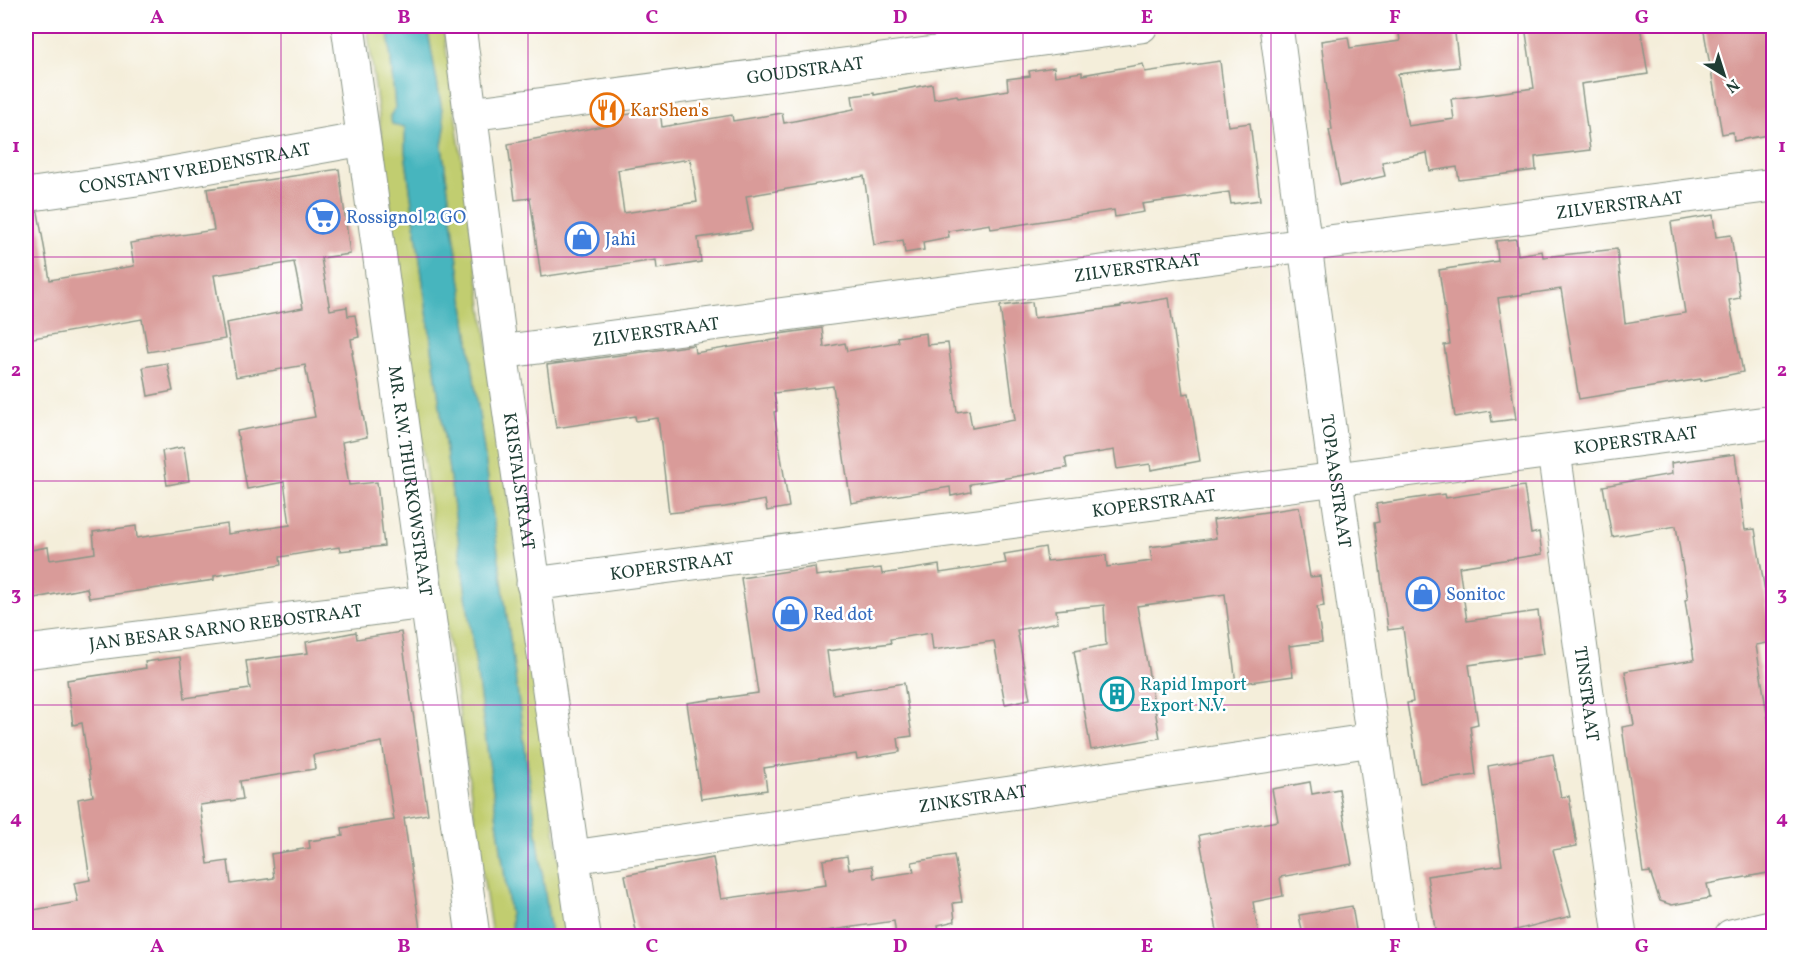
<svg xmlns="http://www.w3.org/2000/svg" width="1799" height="962" viewBox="0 0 1799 962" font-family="Vollkorn,serif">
<rect width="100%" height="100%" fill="#fff"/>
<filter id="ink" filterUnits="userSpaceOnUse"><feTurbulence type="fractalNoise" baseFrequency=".0167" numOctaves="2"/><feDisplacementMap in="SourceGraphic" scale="12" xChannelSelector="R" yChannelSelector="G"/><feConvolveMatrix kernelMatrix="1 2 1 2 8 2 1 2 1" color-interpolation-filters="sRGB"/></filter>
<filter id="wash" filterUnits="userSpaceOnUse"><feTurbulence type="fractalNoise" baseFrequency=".008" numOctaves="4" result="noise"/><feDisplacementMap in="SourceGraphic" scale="24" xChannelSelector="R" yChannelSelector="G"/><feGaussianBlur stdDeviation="1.35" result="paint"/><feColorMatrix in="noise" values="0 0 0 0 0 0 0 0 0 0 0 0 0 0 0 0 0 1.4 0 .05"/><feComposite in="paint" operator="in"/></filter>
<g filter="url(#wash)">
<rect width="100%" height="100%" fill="#f4eeda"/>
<path fill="#c1cd6f" stroke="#708552" stroke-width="1.5" d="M367 26H388L395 108 405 127V152L513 936H492L440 583Z
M427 26H443L570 936H551L442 146 445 127Z"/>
<path fill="#46b5be" stroke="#327979" stroke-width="1.5" d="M388 26H427L445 127 442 146 551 936H513L405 152V127L392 124 390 116 395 108Z"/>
<g id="blocks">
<path fill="#d99b99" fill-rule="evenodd" d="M1398 26H1454L1459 67 1398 74 1408 126 1454 119 1451 99 1534 88 1525 26H1640L1648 74 1581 84 1590 150 1535 157 1536 170 1459 180 1457 167 1430 171 1427 153 1382 162 1385 176 1340 186 1329 130H1332L1321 41 1348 37 1350 48 1400 41Z
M1703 26H1773V134L1734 141 1733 132 1722 134Z
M1220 61 1228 126 1250 123 1260 200 1231 204 1229 192 1142 204 1144 212 1115 217 1114 210 991 229 990 224 948 231 949 237 923 242 924 250 905 253 903 240 874 245 864 176 746 196 752 230 698 238 701 262 657 269 656 260 541 277 530 198 515 200 508 144 619 123 618 116 660 109 662 127 732 115 733 121 782 113 784 123 854 109 852 96 874 93V95L932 84 934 99 957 95 958 98 1008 90 1007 79 1030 76 1029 71 1054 67 1055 76 1082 72V75L1143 64 1145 72ZM690 159 697 202 624 213 618 170Z
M339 169 350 254 321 258 330 310 347 307 348 316 355 315 359 337 351 339 353 353H352L367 437 342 442 349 485 377 482 384 546 340 551 339 547 280 557 281 565 214 576V580L89 598 87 588 35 598 34 590 26 592V551L48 547 50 560 95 553 93 532 136 526 137 538 227 524 228 534 290 525 284 482 247 489 237 431 315 417 305 365 236 377 226 323 303 308 294 262 214 275 225 339 148 352 142 319 28 339 26 326V213L38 212 50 280 134 266 130 243 214 230 207 189Z
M1713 215 1716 237 1731 235 1740 298 1729 300 1743 372 1701 381V379L1579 399 1561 289 1498 298 1516 419 1492 422 1490 411 1455 417 1444 345 1450 344 1439 270 1498 261 1496 241 1516 239 1518 255 1542 251 1543 257 1617 249 1625 323 1685 313 1671 222Z
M1169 298 1183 394 1189 393 1200 461 1151 470 1150 464 1117 469 1114 450 1065 458 1067 468 970 484 971 492 951 496 950 487 851 503 833 386 774 393 777 411 774 412 789 507 767 511 765 500 725 507 669 513 658 418 636 421 635 416 556 428 547 365 694 345 695 353 780 339 779 334 822 328 824 347 845 343 847 351 898 342 897 337 926 333 927 345 948 343 957 412 969 410 972 428 1015 420 1000 306 1032 302 1034 318 1121 307V306Z
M167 363 173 391 148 396 143 367Z
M184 447 189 481 167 485 162 451Z
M1735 454 1745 530 1755 529 1773 642 1756 645 1769 726 1773 725V872L1707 884 1710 898 1672 905 1660 901 1650 872 1643 873 1622 727 1634 725 1625 671 1694 660 1685 600 1688 599 1676 526 1612 537 1603 486 1672 474 1671 463Z
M1524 486 1531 534 1539 532 1542 554 1459 567 1467 621 1538 611 1544 654 1469 665 1478 724 1470 726 1476 775 1420 783 1407 703 1413 702 1403 628 1388 630 1374 523 1379 522 1376 504 1445 494 1446 498Z
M1299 507 1310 577 1320 576 1324 606 1317 607 1322 642 1289 646 1293 676 1236 684 1225 594 1137 606 1160 738 1091 750 1074 651 1106 645 1104 605 1056 610 1058 622 1017 630 1030 699 1005 704 994 641 933 650 931 633 890 639 891 643 827 651 833 694 904 683 912 736 898 738 900 752 857 759 856 754 764 768 767 790 701 799 687 703 758 693 741 578 815 567 816 576 881 568 882 574 939 565 940 573 1006 563 1004 554 1045 547 1047 561 1106 555 1107 567 1152 561 1150 547 1216 538 1213 520Z
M356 632 357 639 401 632 428 814 404 818 421 936H151L150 928 106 936H26V915L34 914 33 910 78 902 74 883 90 880 78 799 93 796 82 723 73 725 67 680 146 668 145 662 180 657 185 698 250 689 246 661 308 653 306 642ZM382 742 394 820 342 828 343 836 309 841 310 848 271 854 274 878 231 884 228 861 208 864 200 805 243 799 240 781 315 769 313 755Z
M1553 754 1561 797 1569 796 1577 846 1553 850 1571 916 1508 932 1509 936H1436L1427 876 1502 865 1488 766Z
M1310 782 1312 794 1339 789 1352 864 1280 877 1283 896 1253 902 1259 936H1218L1199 835 1278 821 1272 789Z
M954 855 962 902 953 903 955 921 938 925 939 931 903 936H896L894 921 805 934 806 936H737L736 931 708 936H637L625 875 713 858 721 899 826 885 823 860 847 856 849 869 872 866 874 878 914 872 912 862Z
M1352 906 1357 936H1303L1299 915Z"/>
</g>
</g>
<g filter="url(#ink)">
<use href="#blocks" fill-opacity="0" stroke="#8a9687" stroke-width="1.5"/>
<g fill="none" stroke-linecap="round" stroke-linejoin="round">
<g stroke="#8a9687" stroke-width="35">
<g id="minor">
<path id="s1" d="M348 26 473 936"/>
<path id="s2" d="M459 26 501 352 584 936"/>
<path id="s3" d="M1276 26 1336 481 1401 936"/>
<path id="s4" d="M470 114 1141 26"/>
<path id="s5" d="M26 195 144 178 363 139"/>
<path id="s6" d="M501 352 1305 245 1774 185"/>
<path id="s7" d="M1554 452 1620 936"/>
<path id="s8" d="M533 584 1774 422"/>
<path id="s9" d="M26 652 426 602"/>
<path id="s10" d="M573 857 1373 740"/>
<path d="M1731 936 1774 926"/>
</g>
</g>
<use href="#minor" stroke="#fff" stroke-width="33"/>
</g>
</g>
<path fill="none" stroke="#b5179e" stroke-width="1.5" stroke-opacity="0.55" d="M281 26V936M528 26V936M776 26V936M1023 26V936M1271 26V936M1518 26V936M26 257H1774M26 481H1774M26 705H1774"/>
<defs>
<g id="restaurant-ring" transform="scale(1.725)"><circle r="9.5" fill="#fff" stroke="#e8710a" stroke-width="1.5"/><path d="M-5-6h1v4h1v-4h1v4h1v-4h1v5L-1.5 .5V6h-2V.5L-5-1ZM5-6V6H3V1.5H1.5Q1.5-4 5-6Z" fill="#e8710a"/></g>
<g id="supermarket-ring" transform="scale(1.725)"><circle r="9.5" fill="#fff" stroke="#3f7fe0" stroke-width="1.5"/><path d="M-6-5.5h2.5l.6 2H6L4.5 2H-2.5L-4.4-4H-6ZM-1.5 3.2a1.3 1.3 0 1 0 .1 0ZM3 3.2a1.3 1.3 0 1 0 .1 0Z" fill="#3f7fe0"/></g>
<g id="shop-ring" transform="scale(1.725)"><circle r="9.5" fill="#fff" stroke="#3f7fe0" stroke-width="1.5"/><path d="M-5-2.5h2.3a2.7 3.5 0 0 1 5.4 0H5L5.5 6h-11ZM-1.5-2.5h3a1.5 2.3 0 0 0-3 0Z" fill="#3f7fe0"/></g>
<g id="building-ring" transform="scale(1.725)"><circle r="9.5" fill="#fff" stroke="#0f9aa8" stroke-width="1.5"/><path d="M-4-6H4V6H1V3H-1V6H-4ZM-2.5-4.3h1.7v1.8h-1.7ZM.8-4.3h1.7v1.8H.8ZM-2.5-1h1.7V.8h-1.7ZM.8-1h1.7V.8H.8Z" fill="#0f9aa8"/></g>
</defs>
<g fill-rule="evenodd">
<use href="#restaurant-ring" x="607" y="110"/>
<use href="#supermarket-ring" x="323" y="217"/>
<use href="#shop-ring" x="582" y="239"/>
<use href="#shop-ring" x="1423" y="594"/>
<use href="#shop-ring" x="790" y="614"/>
<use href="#building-ring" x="1117" y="694"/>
</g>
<g text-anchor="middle" stroke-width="5" stroke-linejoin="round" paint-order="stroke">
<g font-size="18" fill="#1f3d34" stroke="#fff">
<text dy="6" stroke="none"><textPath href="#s4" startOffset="338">GOUDSTRAAT</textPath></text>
<text dy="6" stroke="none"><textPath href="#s5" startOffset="171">CONSTANT VREDENSTRAAT</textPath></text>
<text dy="6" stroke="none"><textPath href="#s6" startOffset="1128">ZILVERSTRAAT</textPath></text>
<text dy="6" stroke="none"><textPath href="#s6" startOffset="642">ZILVERSTRAAT</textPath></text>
<text dy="6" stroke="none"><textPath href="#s6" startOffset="156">ZILVERSTRAAT</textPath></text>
<text dy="6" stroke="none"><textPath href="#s8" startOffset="1112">KOPERSTRAAT</textPath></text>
<text dy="6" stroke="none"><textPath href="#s1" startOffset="459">MR. R.W. THURKOWSTRAAT</textPath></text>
<text dy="6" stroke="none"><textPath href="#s2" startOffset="459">KRISTALSTRAAT</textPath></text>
<text dy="6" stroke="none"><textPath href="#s3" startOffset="459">TOPAASSTRAAT</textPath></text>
<text dy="6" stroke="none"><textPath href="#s8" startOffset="626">KOPERSTRAAT</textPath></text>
<text dy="6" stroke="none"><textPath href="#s8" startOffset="140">KOPERSTRAAT</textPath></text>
<text dy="6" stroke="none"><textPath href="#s9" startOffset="201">JAN BESAR SARNO REBOSTRAAT</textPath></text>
<text dy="6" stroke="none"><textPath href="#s7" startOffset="244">TINSTRAAT</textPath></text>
<text dy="6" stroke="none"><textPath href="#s10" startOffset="404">ZINKSTRAAT</textPath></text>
</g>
<g font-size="18" fill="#c56008" stroke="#fff" text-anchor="start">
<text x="630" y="116">KarShen's</text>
</g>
<g font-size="18" fill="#366cbe" stroke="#fff" text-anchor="start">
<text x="346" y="223">Rossignol 2 GO</text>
<text x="605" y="245">Jahi</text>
<text x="1446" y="600">Sonitoc</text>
<text x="813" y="620">Red dot</text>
</g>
<g font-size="18" fill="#0d838f" stroke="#fff" text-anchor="start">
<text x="1140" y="690">Rapid Import<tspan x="1140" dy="21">Export N.V.</tspan></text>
</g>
</g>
<rect width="1799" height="962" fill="none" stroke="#fff" stroke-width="66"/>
<g transform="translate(1724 75) rotate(142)" stroke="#ffffff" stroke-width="4.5" paint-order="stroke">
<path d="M0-4.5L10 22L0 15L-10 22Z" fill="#1f3d34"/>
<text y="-9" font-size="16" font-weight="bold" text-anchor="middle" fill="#1f3d34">N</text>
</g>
<rect x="33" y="33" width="1733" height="896" fill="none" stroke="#b5179e" stroke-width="2"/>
<g font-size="20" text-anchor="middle" font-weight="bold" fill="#b5179e">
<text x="157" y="23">A</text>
<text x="404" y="23">B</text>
<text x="652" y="23">C</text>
<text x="900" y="23">D</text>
<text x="1147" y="23">E</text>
<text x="1395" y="23">F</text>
<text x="1642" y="23">G</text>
<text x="16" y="152">1</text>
<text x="1782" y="152">1</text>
<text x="16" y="376">2</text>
<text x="1782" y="376">2</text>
<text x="16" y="600">3</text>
<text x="1782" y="600">3</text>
<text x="16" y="824">4</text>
<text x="1782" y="824">4</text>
<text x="157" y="952">A</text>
<text x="404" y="952">B</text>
<text x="652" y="952">C</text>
<text x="900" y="952">D</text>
<text x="1147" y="952">E</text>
<text x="1395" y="952">F</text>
<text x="1642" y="952">G</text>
</g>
</svg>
